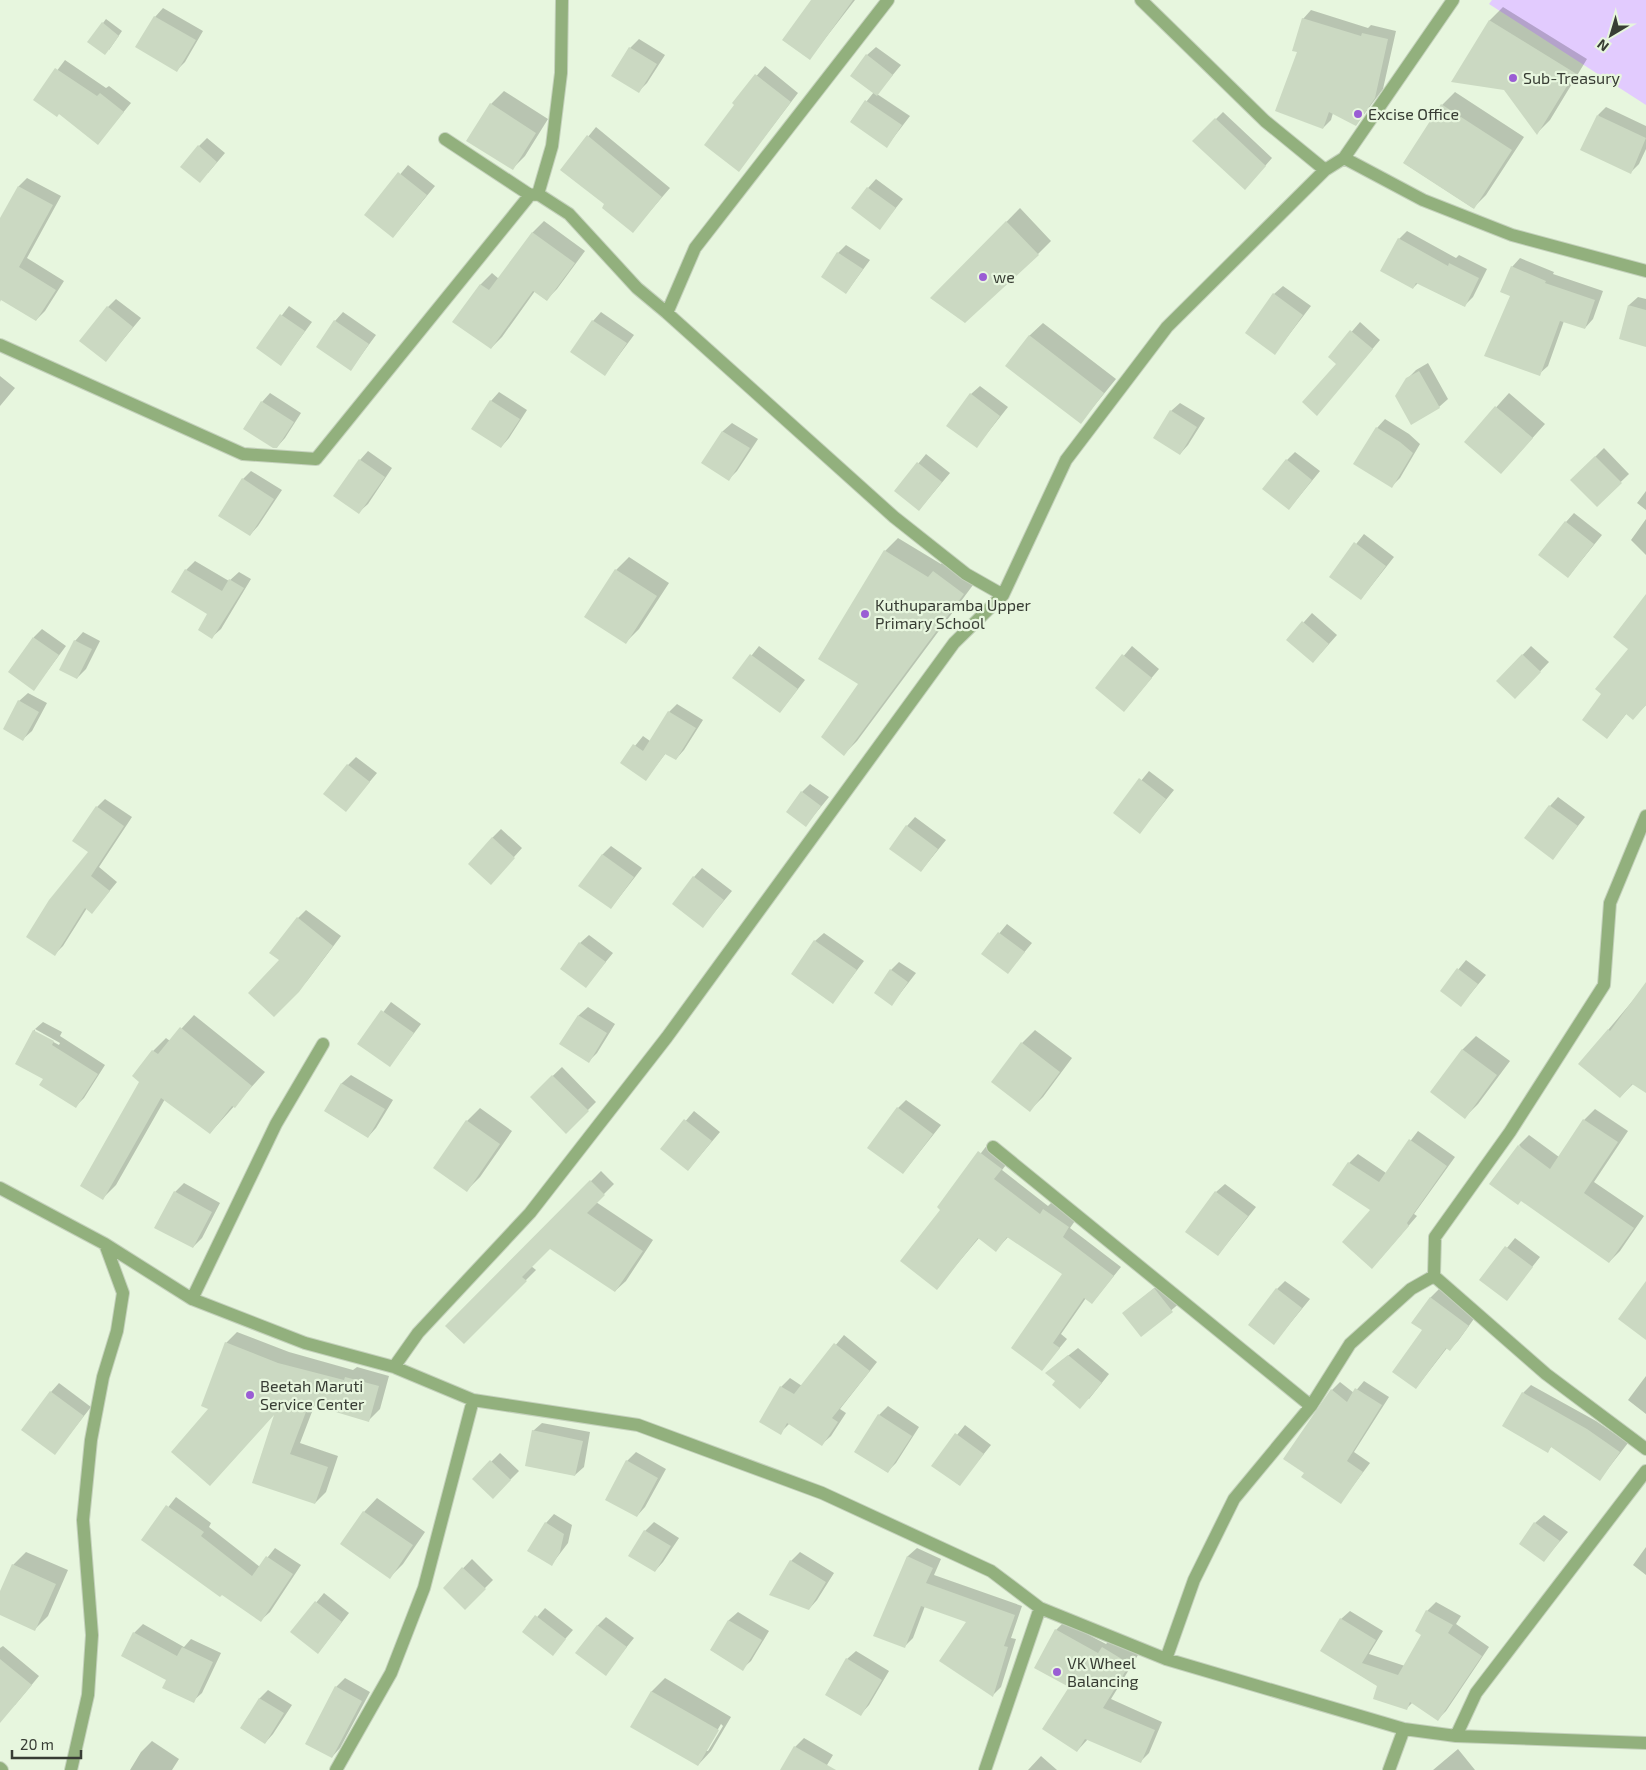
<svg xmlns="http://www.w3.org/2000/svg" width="1646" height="1770" viewBox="0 0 1646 1770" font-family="'Exo 2',sans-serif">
<rect width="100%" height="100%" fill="#e7f6de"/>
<path fill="#e2cbfe" d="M1492 0H1646V105L1489 4Z"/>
<path fill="#0003" fill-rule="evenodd" d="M813 0H855L810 58Z
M1503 7 1587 59 1550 120 1537 133 1505 89 1453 81 1490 20Z
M163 8 203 31 185 62 177 70 155 17Z
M1311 10 1368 28 1371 25 1396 31 1383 89 1356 125 1333 113 1331 120 1323 128 1299 52 1303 19Z
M106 19 122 31 109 50 103 23Z
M639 39 665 55 647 83 639 91 630 48Z
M876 47 901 65 877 94 910 116 887 146 851 121 874 92 867 55Z
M65 60 106 88 109 86 131 103 98 143 59 113 35 100Z
M765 66 798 93 739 170 736 105 733 103Z
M504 91 548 119 525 156 512 169 491 104Z
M1455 92 1524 137 1486 195 1473 208 1404 163 1442 105Z
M1606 107 1646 126V149L1639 164 1630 173 1598 115Z
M1223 112 1272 158 1252 181 1194 141Z
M596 127 670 188 633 231 606 204 561 170Z
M207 138 225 153 208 173 199 146Z
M408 165 435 186 393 237 366 215Z
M27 178 61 196 27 258 64 281 45 311 36 320 0 298V221L19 186Z
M876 179 903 199 880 228 868 188Z
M1020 208 1051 241 1038 254 932 298Z
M544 221 585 251 557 289 546 300 535 291 502 337 491 348 454 321 481 284 492 273 499 279 533 232Z
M1407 231 1456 258 1459 255 1487 269 1473 297 1464 306 1418 283 1413 288 1399 239Z
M846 245 870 260 846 293 838 253Z
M1520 258 1554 272 1553 274 1603 291 1593 319 1585 328 1564 321 1548 366 1539 374 1511 296 1512 267Z
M1283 286 1311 306 1275 353 1274 294Z
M1638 297 1646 299V346L1620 338 1629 305Z
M116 299 141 318 106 360 108 307Z
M289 306 312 322 281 364 257 348Z
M343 312 376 335 351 369 335 321Z
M601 312 634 335 605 374 593 321Z
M1360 322 1380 340 1325 405 1338 363 1330 357Z
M1043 323 1116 379 1081 422 1029 336Z
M1428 363 1448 399 1439 407 1407 379 1416 370Z
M0 376 15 388 0 406Z
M980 386 1008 407 977 446 971 394Z
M499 392 527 410 509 438 501 447 491 401Z
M270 393 301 413 285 438 277 447 262 402Z
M1509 393 1545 424 1501 473 1465 442Z
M1180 403 1205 418 1188 445 1180 454 1171 411Z
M1385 419 1409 434 1420 444 1400 478 1392 486 1377 428Z
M732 423 758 439 737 471 729 479 703 463 723 431Z
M1604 448 1629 474 1597 505 1572 480Z
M368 451 392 468 368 504 359 512 360 460Z
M1295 452 1320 471 1289 509 1287 460Z
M926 454 950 473 919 510 896 491Z
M251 471 282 490 258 526 250 535 243 479Z
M1646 491V510L1637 503Z
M1574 513 1602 535 1568 577 1566 522Z
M1646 519V555L1631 540Z
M1364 534 1394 557 1361 599 1331 576Z
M898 538 941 564 947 558 976 581 857 741 844 754 860 684 885 551Z
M629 557 669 583 639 629 626 642 616 570Z
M195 561 229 581 239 572 251 579 221 629 212 637 209 614 173 592 186 570Z
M1646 600V705L1633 718 1627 713 1607 738 1603 694 1630 648Z
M1312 613 1337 635 1321 653 1288 640Z
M42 629 66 646 34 689V637Z
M83 632 100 641 86 669 77 678 75 641Z
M759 646 805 680 780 712 734 678Z
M1132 646 1159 669 1124 711 1097 688Z
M1531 646 1549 662 1515 698 1498 681Z
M28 693 47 703 32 731 23 739 19 701Z
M677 704 703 720 684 750 676 759 666 753 646 779 622 762 643 736 650 741 669 712Z
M356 757 377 773 346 810 348 765Z
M1149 771 1174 790 1140 832 1115 813Z
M810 784 829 797 806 825 802 792Z
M1558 797 1585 817 1553 858 1550 806Z
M105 799 132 817 99 867 117 882 92 912 87 908 63 946 55 954 90 851 97 807Z
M915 817 946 840 921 871 907 826Z
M501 829 522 848 499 874 492 838Z
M611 846 642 868 611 908 602 855Z
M702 868 732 891 703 926 694 877Z
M306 910 341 936 307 981 274 1016 281 960 298 918Z
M1007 924 1032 943 1008 972 983 953Z
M824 933 864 961 833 1002 815 941Z
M589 935 613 953 586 986 580 943Z
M1466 960 1486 975 1461 1005 1441 991Z
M899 962 916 973 892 1004 891 970Z
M1646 985V1092L1634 1083 1620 1097 1608 1030Z
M391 1002 421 1024 390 1065 359 1044Z
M588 1007 615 1024 597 1053 589 1061 561 1044 579 1015Z
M194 1015 265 1072 210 1133 165 1099 116 1185 103 1198 153 1051 166 1038 170 1041Z
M43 1022 62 1032 60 1036 105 1065 84 1098 75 1107 45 1078 16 1063 35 1029V1032L59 1045 60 1043 35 1029Z
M1035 1030 1072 1058 1043 1097 1030 1110 1022 1043Z
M1476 1036 1510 1061 1478 1104 1465 1117 1432 1092 1463 1049Z
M562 1067 596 1102 566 1132 531 1097Z
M351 1075 393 1100 376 1128 368 1137 325 1111 342 1083Z
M906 1100 941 1125 903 1173 898 1108Z
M480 1108 512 1131 480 1177 467 1190V1121Z
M1595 1109 1628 1131 1594 1182 1644 1216 1620 1251 1609 1262 1519 1145 1529 1135 1559 1157 1584 1120Z
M694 1111 720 1132 688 1170 662 1149Z
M1418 1131 1455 1157 1414 1214 1417 1216 1380 1259 1372 1210 1349 1163 1358 1154 1386 1173Z
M988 1144 1010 1160 1002 1170 1048 1206 1053 1201 1077 1218 1070 1228 1121 1267 1092 1303 1086 1298 1061 1334 1067 1339 1042 1369 1064 1274 1009 1236 996 1250 979 1238 937 1288 942 1210 939 1207Z
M601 1171 614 1184 596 1202 653 1240 626 1281 615 1291 550 1247 531 1266 536 1270 464 1342 447 1326Z
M184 1183 220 1203 202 1238 193 1247 175 1192Z
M1225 1184 1256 1207 1218 1255 1216 1192Z
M1515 1238 1540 1257 1507 1299 1481 1280Z
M1163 1281 1181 1302 1142 1335 1124 1313Z
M1285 1281 1310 1299 1274 1343 1277 1289Z
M1439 1289 1476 1316 1458 1341 1450 1349 1447 1348 1416 1388 1423 1330 1430 1298Z
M237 1332 289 1352 353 1370 357 1367 389 1376 380 1409 369 1420 315 1404 300 1443 338 1456 326 1492 315 1503 253 1482 276 1412 210 1485 226 1343Z
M844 1335 877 1362 840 1409 846 1413 831 1436 822 1444 790 1423 780 1433 781 1387 790 1378 802 1386Z
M1078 1348 1109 1374 1089 1399 1057 1380 1056 1365Z
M1646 1376V1414L1628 1400Z
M1364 1381 1389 1397 1354 1452 1370 1463 1341 1502 1332 1390 1340 1382 1354 1393Z
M59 1383 91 1407 55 1453 51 1392Z
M1531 1385 1596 1421 1628 1443 1600 1479 1552 1446 1547 1451 1523 1393Z
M888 1406 919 1427 896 1463 887 1472 856 1451 879 1415Z
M542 1423 590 1432 584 1467 575 1475 533 1431Z
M965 1425 991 1445 959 1485 933 1465Z
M636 1452 666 1469 645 1507 637 1516 607 1499 627 1461Z
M500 1453 519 1471 493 1497 474 1479Z
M176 1497 211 1523 209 1527 260 1567 275 1548 301 1565 270 1612 261 1620 143 1540Z
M377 1498 425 1532 403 1564 390 1577 364 1512Z
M554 1514 572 1525 568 1543 552 1564 546 1523Z
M1544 1515 1568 1532 1544 1560 1535 1523Z
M654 1522 679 1538 663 1562 655 1571 630 1556 645 1531Z
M1646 1547V1575L1633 1565Z
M917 1548 941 1559 934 1575 1022 1606 1011 1638 1016 1639 1001 1687 993 1695 968 1622 925 1606 913 1638 904 1647 875 1635 908 1556Z
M26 1552 68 1570 48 1616 35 1629 0 1614V1594L13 1565Z
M800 1552 834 1573 817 1600 809 1609 771 1594 791 1561Z
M472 1559 493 1580 465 1608 444 1588Z
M324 1593 349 1613 318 1653 292 1632Z
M1436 1602 1461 1616 1456 1624 1489 1647 1446 1711 1438 1719 1413 1702 1407 1708 1378 1686 1322 1651 1341 1619 1350 1611 1383 1631 1369 1654 1405 1666 1423 1634 1427 1611Z
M545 1608 573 1630 552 1654 524 1632Z
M738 1612 769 1631 751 1661 742 1669 711 1650 729 1620Z
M606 1617 634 1638 605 1674 597 1626Z
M1064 1622 1106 1644 1111 1639 1138 1655 1111 1699 1162 1722 1149 1753 1140 1762 1088 1739 1077 1751 1071 1686 1056 1630Z
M143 1624 184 1647 191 1639 221 1653 202 1693 193 1701 168 1680 134 1633Z
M3 1646 39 1676 15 1705 0 1708V1648Z
M856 1651 889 1671 869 1705 861 1714 847 1659Z
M345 1678 370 1692 340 1748 332 1757 336 1687Z
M665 1678 731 1717 711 1751 698 1765 632 1726 652 1691ZM721 1724 723 1726 708 1751H705Z
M268 1690 292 1705 273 1734 265 1743 241 1728 260 1698Z
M804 1738 833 1755 824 1770H782L795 1747Z
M152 1741 179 1759 172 1770H130L141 1752Z
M1458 1749 1475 1770H1433Z
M1041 1756 1057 1770H1028Z"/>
<path fill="#cbd9c2" d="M811 0H853L810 60 782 40Z
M154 16 196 40 177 72 135 47Z
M1302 18 1361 36 1362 33 1388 39 1375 98 1356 126 1329 112 1323 129 1275 111 1297 52 1292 51Z
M1489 20 1575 73 1537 135 1504 90 1451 82Z
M102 22 119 36 105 55 87 42Z
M629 47 657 64 639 93 611 76Z
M866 54 893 75 877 96 850 76Z
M55 68 97 96 100 93 124 112 98 145 59 114 57 117 33 100Z
M755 74 791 102 739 172 704 145 734 105 732 103Z
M865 100 902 125 887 148 850 122Z
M490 103 536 133 513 170 466 141Z
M1441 104 1512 150 1474 209 1403 163Z
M1597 115 1646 138 1631 174 1580 150Z
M1215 118 1266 166 1245 190 1192 141Z
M587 135 662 197 633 233 602 208 604 204 560 170Z
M198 145 217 162 200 183 180 167Z
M398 172 427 195 393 238 364 215Z
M18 186 53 205 19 267 56 290 36 321 1 300 0 302V218Z
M867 187 896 208 880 230 851 208Z
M1006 221 1039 255 965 323 930 298Z
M532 232 575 263 547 301 533 291 491 349 452 322 480 284 489 290Z
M1398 238 1448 266 1449 263 1479 278 1465 307 1416 283 1413 289 1380 271Z
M837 252 863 269 846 294 821 277Z
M1511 266 1546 281 1545 283 1595 300 1585 329 1560 321 1540 376 1484 356 1510 296 1500 292Z
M1273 293 1303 315 1275 355 1245 333Z
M1628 305 1646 310V347L1619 339Z
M107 306 133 327 106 362 79 341Z
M280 314 305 331 281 366 256 348Z
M334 320 369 344 351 371 316 347Z
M592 320 627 343 605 376 570 352Z
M1350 330 1373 349 1317 416 1302 402 1336 364 1328 357Z
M1029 335 1104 393 1081 424 1005 366Z
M1419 371 1440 408 1411 425 1395 396 1406 378Z
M970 393 1000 416 977 448 946 426Z
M490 400 520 419 501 448 471 429Z
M261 401 294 422 277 448H273L243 429Z
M1495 406 1533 438 1501 474 1464 442Z
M1170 410 1197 427 1180 455 1153 438Z
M1376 427 1400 442 1413 453 1392 488 1353 464Z
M722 431 750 448 729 481 701 463Z
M1595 456 1622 483 1597 507 1570 480Z
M359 459 385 477 359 514 333 496Z
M1286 459 1312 480 1289 510 1262 489Z
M917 462 942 482 919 511 894 491Z
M242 478 274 499 250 536 218 516Z
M1565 521 1594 544 1568 578 1538 555Z
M1354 542 1386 566 1361 600 1329 577Z
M884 550 928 577 933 571 964 594 844 756 821 737 858 684 818 659Z
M185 569 222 591 229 579 244 588 212 639 198 630 207 614 171 592Z
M615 569 657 596 626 644 584 617Z
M1646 594V705L1633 720 1626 714 1607 739 1582 720 1601 694 1595 689 1628 649 1613 637Z
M1302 621 1329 644 1313 663 1286 640Z
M33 637 59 655 34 691 8 672Z
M74 640 92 649 77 679 59 670Z
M750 654 798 689 780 713 732 678Z
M1122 654 1152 678 1124 712 1095 688Z
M1522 654 1541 672 1515 699 1496 681Z
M18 700 39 712 23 741 3 729Z
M668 711 696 728 676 760 665 754 646 781 620 763 633 744 643 751Z
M347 764 370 782 346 812 323 794Z
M1139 778 1166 799 1140 834 1113 813Z
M801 791 821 806 806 827 786 812Z
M1549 805 1578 826 1553 860 1524 838Z
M96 806 124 826 91 876 110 891 92 914 85 908 55 956 26 937 49 900 88 852 72 841Z
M906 825 938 849 921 872 889 849Z
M492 837 515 858 491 885 468 864Z
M602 854 634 877 611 909 578 886Z
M693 876 724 900 703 928 672 904Z
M297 917 333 946 299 992 274 1017 248 993 279 960 269 953Z
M998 932 1025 952 1008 974 981 954Z
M814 940 857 970 833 1004 791 974Z
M579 942 606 962 586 988 560 969Z
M1457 968 1478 984 1461 1007 1440 991Z
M890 969 908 982 892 1006 874 993Z
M1646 982V1093L1632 1084 1620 1098 1578 1064 1608 1029 1610 1031Z
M381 1010 414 1033 390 1067 357 1044Z
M578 1015 607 1033 589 1063 559 1044Z
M180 1027 252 1086 235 1108 232 1106 210 1134 161 1098 103 1200 80 1186 139 1082 132 1076 152 1050 158 1054Z
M33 1030 54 1041 52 1045 98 1074 76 1108 39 1085 43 1079 15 1064Z
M1021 1042 1060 1072 1030 1112 991 1082Z
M1462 1049 1497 1075 1465 1119 1430 1092Z
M552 1075 589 1111 566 1134 530 1097Z
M341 1083 385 1109 368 1138 324 1111Z
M897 1107 933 1134 903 1174 867 1148Z
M684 1119 712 1141 688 1171 660 1149Z
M1583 1119 1618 1142 1584 1193 1634 1228 1609 1263 1521 1201 1518 1205 1489 1184 1518 1145 1550 1169Z
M466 1120 500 1144 467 1192 433 1168Z
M1409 1139 1447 1166 1407 1223 1409 1226 1372 1269 1342 1242 1370 1210 1332 1185 1348 1162 1379 1182Z
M978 1151 1002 1169 994 1179 1040 1214 1043 1209 1069 1227 1063 1237 1114 1276 1092 1304 1084 1298 1053 1343 1060 1348 1042 1371 1011 1348 1062 1274 1007 1237 996 1252 978 1238 937 1290 900 1261 940 1210 937 1207Z
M590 1180 605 1195 587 1213 643 1251 615 1292 550 1249 522 1277 527 1281 464 1344 445 1326Z
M174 1191 212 1212 193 1248 154 1228Z
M1215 1191 1248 1216 1218 1256 1185 1232Z
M1505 1246 1533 1267 1507 1301 1479 1280Z
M1646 1281V1340L1618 1319Z
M1154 1288 1173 1312 1141 1337 1122 1313Z
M1276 1288 1302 1308 1274 1345 1248 1325Z
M1430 1297 1469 1326 1450 1351 1446 1348 1416 1389 1392 1372 1422 1330 1411 1323Z
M225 1342 278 1363 344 1380 345 1377 379 1386 369 1422 309 1404 290 1454 328 1467 315 1504 252 1483 274 1415 210 1486 171 1452 208 1409 201 1406Z
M834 1343 870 1371 832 1418 838 1422 822 1446 787 1423 781 1435 759 1422 780 1386 794 1394Z
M1068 1355 1102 1383 1080 1409 1052 1385 1055 1381 1045 1373Z
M1355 1388 1382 1405 1347 1461 1363 1472 1341 1504 1301 1477 1304 1473 1283 1459 1331 1389 1347 1402Z
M50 1391 84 1416 55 1455 21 1430Z
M1522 1392 1587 1429 1620 1452 1600 1481 1551 1447 1548 1453 1502 1426Z
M878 1414 912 1436 888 1473 854 1452Z
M532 1430 583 1441 575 1476 525 1466Z
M955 1433 984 1454 960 1486 931 1466Z
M490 1460 511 1480 493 1499 472 1479Z
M626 1460 658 1478 637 1517 605 1500Z
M166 1505 204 1532 201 1536 252 1576 266 1556 293 1574 261 1622 222 1595 220 1597 141 1540Z
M363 1511 413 1545 390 1579 340 1544Z
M545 1522 564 1534 560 1552 552 1566 527 1551Z
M1534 1522 1560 1541 1544 1562 1519 1544Z
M644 1530 671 1546 655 1572 628 1556Z
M907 1556 933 1568 926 1583 1015 1615 1004 1646 1008 1647 993 1697 939 1661 966 1622 921 1606 905 1648 873 1636Z
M790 1560 826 1582 809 1610 769 1595Z
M12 1564 56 1584 35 1631 0 1615V1591Z
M462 1567 486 1589 465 1610 443 1588Z
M315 1601 342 1622 318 1654 290 1632Z
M1426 1610 1453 1625 1448 1633 1482 1656 1438 1721 1410 1702 1407 1710 1373 1699 1377 1686 1320 1651 1340 1618 1376 1640 1362 1663 1398 1675 1421 1635 1415 1631Z
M535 1615 566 1639 553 1656 522 1632Z
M728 1620 762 1640 743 1671 710 1650Z
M597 1625 627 1647 606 1676 575 1653Z
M1055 1629 1098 1653 1102 1647 1130 1664 1103 1708 1155 1730 1141 1763 1085 1739 1077 1752 1042 1729 1069 1687 1034 1668Z
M133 1632 177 1656 182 1647 213 1662 194 1703 162 1688 166 1680 121 1656Z
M846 1658 882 1680 861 1716 825 1695Z
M0 1659 32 1685 0 1723Z
M335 1686 362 1701 332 1758 305 1744Z
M651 1691 719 1730 698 1766 630 1727Z
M259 1698 284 1713 265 1744 240 1728Z
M794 1746 836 1770H780Z"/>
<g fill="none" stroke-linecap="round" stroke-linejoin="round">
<g stroke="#c4d1bc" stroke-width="14">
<path id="minor" d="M1141 0 1265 121 1325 170
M445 139 530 195 538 194 569 214 637 288 667 313 695 248 888 0
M1344 158 1453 0
M538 194 552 146 561 73 562 0
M667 313 894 517 966 574 1003 595
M0 345 243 454 316 459 530 195
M993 1147 1311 1406
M0 1188 105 1244 192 1299 305 1343 394 1367 473 1400 638 1425 822 1493 991 1571 1040 1608 1166 1659 1404 1729 1456 1736 1646 1743
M1434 1276 1546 1374 1646 1449
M192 1299 276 1124 323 1044
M394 1367 418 1333 530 1213 667 1037 954 643 1003 595 1066 460 1167 327 1325 170 1344 158 1423 200 1512 235 1646 271
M1166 1659 1194 1580 1234 1499 1311 1406 1350 1344 1411 1289 1434 1276 1435 1237 1510 1132 1604 985 1610 903 1646 816
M1456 1736 1476 1693 1646 1471
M0 1768 2 1770
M71 1770 88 1695 92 1635 83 1520 91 1440 103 1377 117 1331 123 1293 105 1244
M336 1770 391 1673 424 1588 473 1400
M985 1770 1040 1608
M1389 1770 1404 1729"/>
</g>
<use href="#minor" stroke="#92b07d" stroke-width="12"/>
</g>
<g fill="#9a5dd4" stroke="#e7f6de" stroke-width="2">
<circle cx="1513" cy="78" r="5"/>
<circle cx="1358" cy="114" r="5"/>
<circle cx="983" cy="277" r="5"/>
<circle cx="865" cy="614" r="5"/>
<circle cx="250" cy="1395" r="5"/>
<circle cx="1057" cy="1672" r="5"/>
</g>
<g text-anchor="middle" stroke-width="4.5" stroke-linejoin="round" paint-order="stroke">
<g font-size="16" fill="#383d34" stroke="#e7f6de" text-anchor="start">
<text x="1523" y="84">Sub-Treasury</text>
<text x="1368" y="120">Excise Office</text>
<text x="993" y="283">we</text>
<text x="875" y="611">Kuthuparamba Upper<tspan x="875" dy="18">Primary School</tspan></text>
<text x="260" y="1392">Beetah Maruti<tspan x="260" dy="18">Service Center</tspan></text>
<text x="1067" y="1669">VK Wheel<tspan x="1067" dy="18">Balancing</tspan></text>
</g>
</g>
<g transform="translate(1611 35) rotate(218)" stroke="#e7f6de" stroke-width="4" paint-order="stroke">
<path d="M0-4L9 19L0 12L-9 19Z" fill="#383d34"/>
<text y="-8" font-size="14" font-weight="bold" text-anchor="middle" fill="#383d34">N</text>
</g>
<path d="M12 1750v8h69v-8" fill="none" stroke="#383d34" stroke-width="2.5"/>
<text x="20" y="1750" font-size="15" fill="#383d34" stroke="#e7f6de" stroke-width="4" paint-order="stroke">20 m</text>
</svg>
